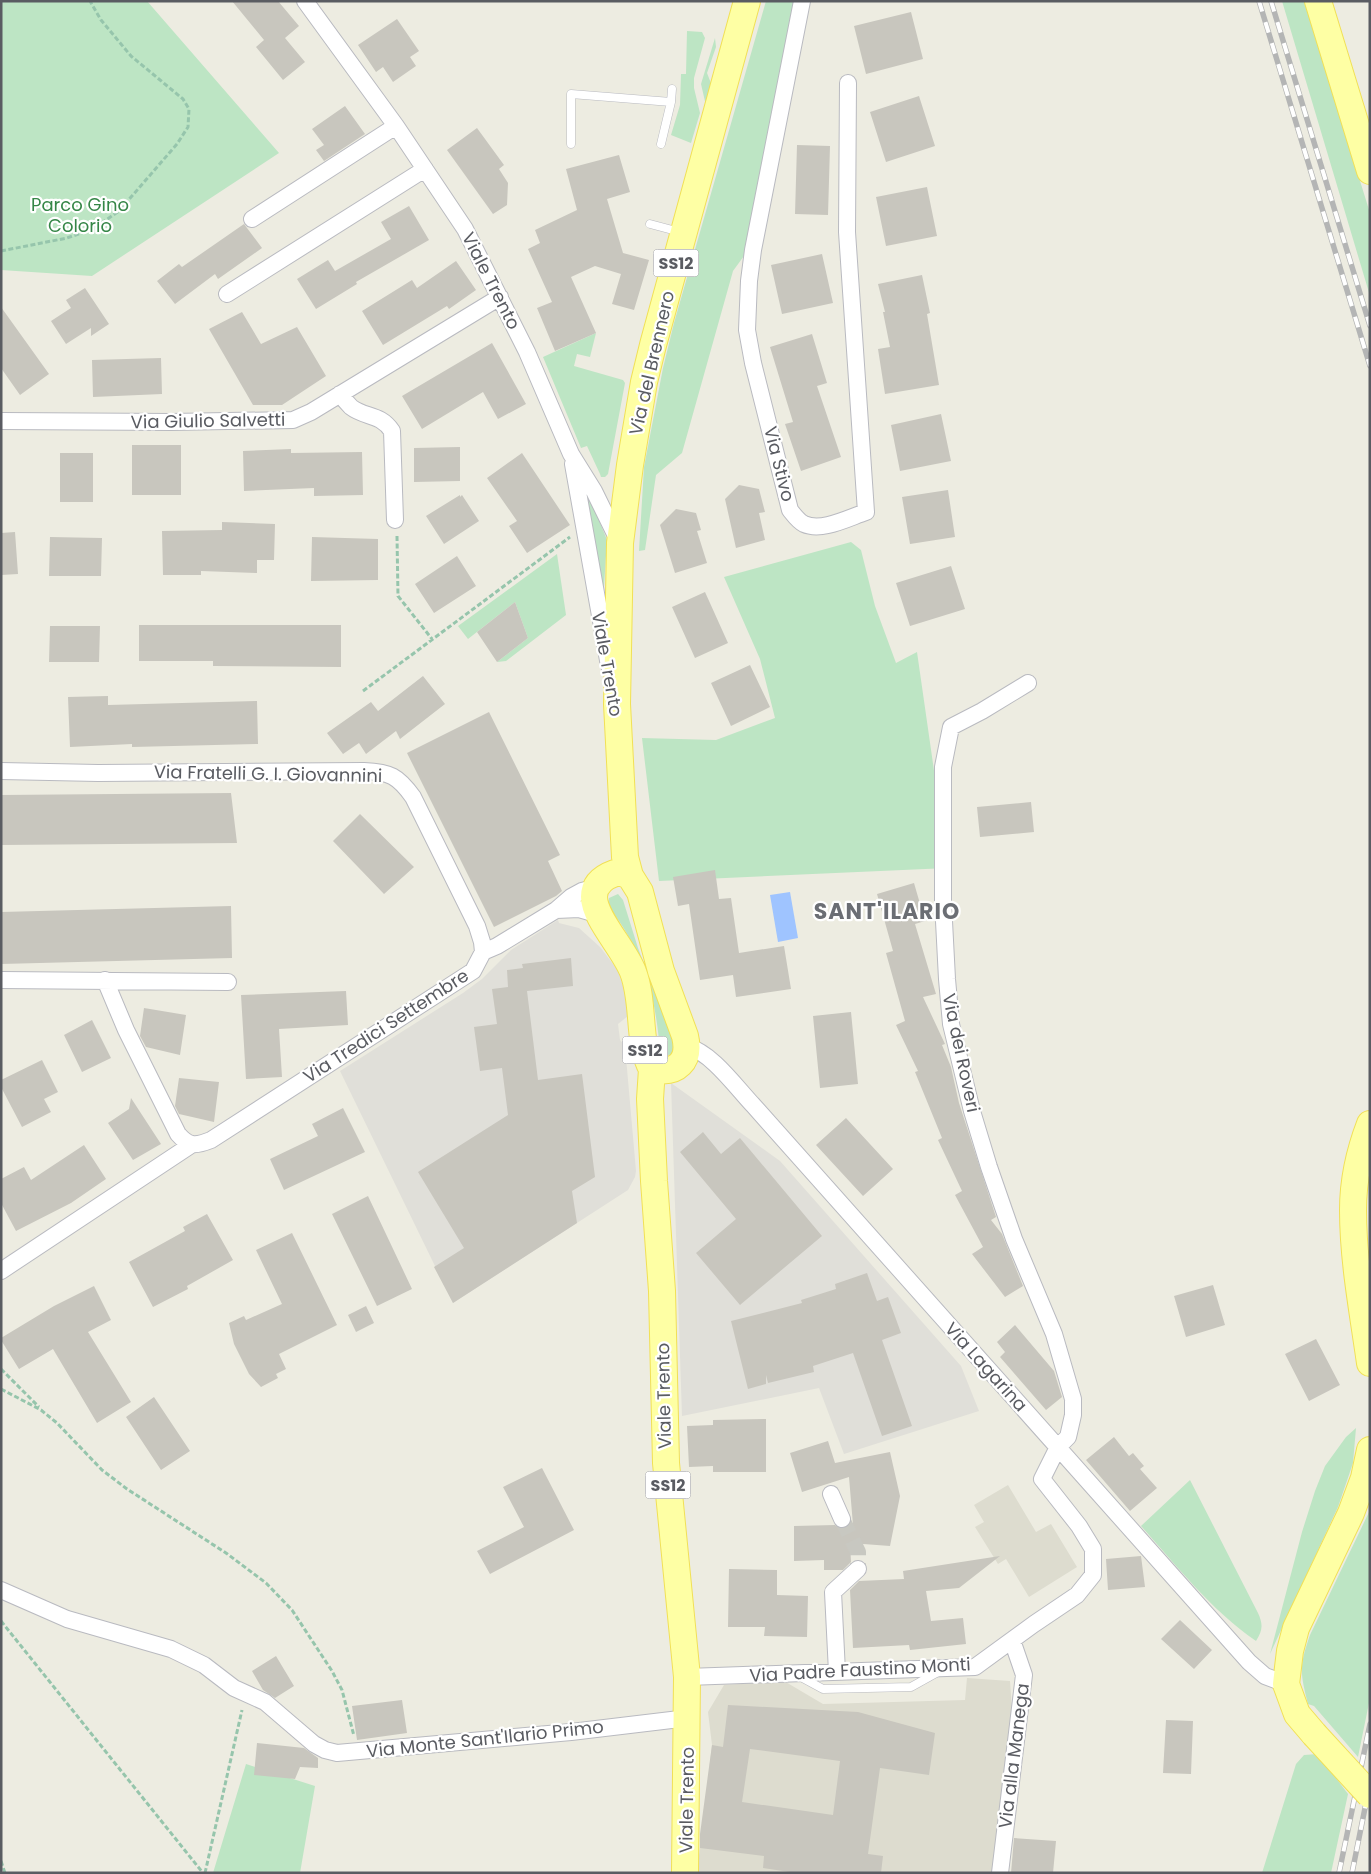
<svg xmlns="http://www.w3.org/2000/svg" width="1371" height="1874" viewBox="0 0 1371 1874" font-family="Poppins,sans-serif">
<rect width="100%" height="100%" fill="#edece1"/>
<path fill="#e0dfd9" d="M558 920 559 923 579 928 600 947 617 969 627 997 628 1016 618 1024 620 1040 625 1046 636 1171 635 1177 628 1190 453 1303 340 1071 463 993 482 979 511 950Z
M671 1083 780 1161 961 1366 979 1411 844 1454 819 1388 682 1416Z"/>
<path fill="#dddccf" d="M1008 1485 1036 1532 1051 1524 1077 1567 1029 1597 1006 1559 998 1564 975 1527 984 1522 974 1505Z
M967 1678 1010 1681 1012 1711 993 1873H697L712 1745 708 1712 724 1685 784 1681 823 1704 965 1700Z"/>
<path fill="#bde5c4" d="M1 1H147L279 153 92 276 1 270Z
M766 1H796L749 249 733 271 682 453 656 475 645 550 639 551 644 467 663 368 674 323Z
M1282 1H1304L1370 213V296Z
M687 31 702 32 705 38 694 78V88L700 113 691 143 671 135 680 105 681 74H686Z
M715 38 716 47 707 73 712 86 707 110 701 84Z
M596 333 590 357 577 354 574 366 623 380 625 383 608 474 605 477H601L600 474 587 446 581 448 543 357Z
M586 488 607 540 603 602Z
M851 542 861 550 875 606 896 663 917 652 948 868 659 881 642 738 716 740 775 718 760 659 724 577Z
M557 554 566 615 506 661 497 662 528 638 515 602 468 639 458 626Z
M618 894 623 900 638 948 674 1043 673 1054 665 1056 660 1052C657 1011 649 970 627 934 622 924 614 915 608 905L609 898Z
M1356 1428 1353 1463 1338 1507 1270 1654 1302 1532 1315 1491 1325 1466 1346 1437Z
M1190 1480 1258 1613C1263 1624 1263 1630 1256 1641 1211 1610 1177 1566 1141 1526Z
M1370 1510V1698L1358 1757 1314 1706 1308 1704C1300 1672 1299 1667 1310 1635Z
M1318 1754 1348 1794 1331 1873H1262L1296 1764 1304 1755Z
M246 1764 315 1786 300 1873H213Z"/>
<path fill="#9fc4ff" d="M790 892 798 938 778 942 770 895Z"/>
<path fill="#c8c6be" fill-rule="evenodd" d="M232 1H278L299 26 285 38 305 62 283 80 256 47 264 40Z
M911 12 923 59 866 74 854 26Z
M397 19 419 51 410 57 416 66 393 82 383 67 376 72 358 45Z
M919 96 935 146 886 162 870 112Z
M345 106 365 134 324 161 316 150 324 145 312 129Z
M477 128 504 165 499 169 508 183 507 205 493 214 447 150Z
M797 145 830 146 828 215 795 214Z
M619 155 630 192 607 199 623 253 649 260 634 310 612 304 621 274 595 266 571 277 596 333 555 351 537 308 552 302 528 249 540 243 535 230 577 210 566 169Z
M927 187 937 236 886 246 876 197Z
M409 206 429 240 356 282 357 284 316 309 297 279 328 260 335 271 391 239 381 222Z
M244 224 262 248 218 279 215 274 175 304 157 281 179 264 182 267Z
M822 254 833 303 782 314 771 265Z
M456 261 476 290 449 309 447 306 383 345 362 311 412 280 417 288Z
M922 275 930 313 927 314 939 385 885 394 878 349 890 347 883 312H885L878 284Z
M85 288 109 324 91 336V328L66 344 51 321 71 308 66 300Z
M1 307 49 374 20 395 1 368Z
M242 312 261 344 297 327 326 376 282 405H253L209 329Z
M812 334 827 383 817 386 841 457 801 471 785 424 793 422 770 347Z
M492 343 526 404 498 419 483 392 422 429 402 396Z
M161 358 162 394 93 397 92 360Z
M941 414 951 461 900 471 891 425Z
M132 445H181V495H132Z
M460 447V481L414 482V448Z
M291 449V453L362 452 363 495 314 496V488L244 491 243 451Z
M60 453H93V502H60Z
M522 453 570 525 527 553 509 526 517 521 487 478Z
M739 485 759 489 765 512 759 513 765 540 736 548 725 499Z
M948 490 955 537 910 544 902 497Z
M460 495V497L462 495 479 521 444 544 426 516Z
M676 509 696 513 701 530 697 531 707 563 675 573 660 525Z
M222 522 275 524 274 560H257V573L201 571V575H163L162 531 222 530Z
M15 532 18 574 1 575V533Z
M50 537 102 538 101 576H49Z
M312 537 378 539V580L311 581Z
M457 556 476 586 434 613 415 584Z
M951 566 965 609 910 626 896 583Z
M705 592 728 643 695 658 672 607Z
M515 602 528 638 497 662 477 632Z
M139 625H341V667L213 666V661H139Z
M50 626H100L99 662H49Z
M750 665 770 707 731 726 711 683Z
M423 676 445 704 400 739 396 731 366 754 359 743 343 754 327 733 371 702 378 711Z
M108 696V705L257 701 258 744 132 747V744L70 747 68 697Z
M489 712 560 855 548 861 562 891 556 896 494 927 407 753Z
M231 793 237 843 1 845V795Z
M1031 802 1034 832 980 837 977 807Z
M360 814 414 867 384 894 333 841Z
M715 870 719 899 731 898 739 953 784 946 791 989 736 997 733 975 700 980 689 904 678 906 673 877Z
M914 883 925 921 915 924 936 994 923 997 945 1044 942 1045 951 1067 959 1103 996 1217 991 1220 1002 1234 1023 1286 1005 1297 972 1254 983 1247 955 1195 962 1191 938 1140 942 1138 915 1072 918 1071 896 1025 905 1021 886 953 893 951 877 894Z
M231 906 232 958 1 964V912Z
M571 958 573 986 527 991 538 1080 582 1074 595 1177 572 1191 577 1223 453 1303 434 1267 464 1248 418 1172 508 1115 502 1068 480 1071 474 1027 497 1024 492 989 508 987 507 970 523 968 522 964Z
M346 991 348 1025 279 1029 282 1077 246 1079 241 995Z
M144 1008 186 1015 180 1055 146 1047 140 1036Z
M851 1012 858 1084 820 1088 813 1016Z
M92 1020 111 1058 82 1072 64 1035Z
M42 1060 58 1092 44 1099 51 1112 22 1127 1 1087V1080Z
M179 1078 219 1082 214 1122 179 1114 175 1106Z
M131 1098 161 1144 133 1160 108 1123 129 1109Z
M343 1108 365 1152 284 1190 270 1159 318 1136 312 1124Z
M846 1118 893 1169 863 1196 816 1145Z
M703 1132 721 1154 740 1138 822 1236 740 1305 696 1253 736 1219 680 1152Z
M84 1145 106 1179 71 1203 16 1231 1 1203V1179L24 1167 31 1180Z
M368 1196 412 1289 377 1306 332 1214Z
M207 1214 233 1260 187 1286 188 1289 153 1307 129 1262 185 1231 183 1227Z
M292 1233 337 1325 279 1354 286 1369 276 1374 278 1378 261 1387 249 1374 234 1344 229 1323 244 1316 246 1320 282 1304 256 1250Z
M867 1273 877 1301 888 1297 901 1333 882 1340 912 1426 882 1436 853 1353 813 1366 814 1372 768 1383 766 1375V1384L748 1389 731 1321 802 1303 801 1300 836 1289 835 1284Z
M1213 1285 1225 1325 1186 1337 1174 1296Z
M94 1286 111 1320 88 1332 131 1402 97 1423 53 1349 19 1369 1 1340V1338L54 1306Z
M366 1306 374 1323 356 1332 348 1315Z
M1015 1325 1054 1371 1062 1397 1046 1410 1000 1357 1005 1352 997 1342Z
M1316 1339 1340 1385 1309 1401 1285 1354Z
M154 1397 190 1451 161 1470 126 1417Z
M766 1419V1472H713V1466L689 1467 687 1426 713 1425V1420Z
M1114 1437 1129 1456 1133 1453 1144 1466 1140 1469 1157 1488 1130 1511 1086 1460Z
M828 1441 835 1463 890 1452 900 1496 890 1546 850 1543 851 1562 843 1570H824V1560L794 1561V1526L835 1525 841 1529 853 1525 849 1477 802 1492 790 1453Z
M542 1468 574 1530 490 1574 477 1551 524 1527 503 1487Z
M1000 1556 959 1588 926 1591 931 1621 963 1618 966 1644 910 1650 909 1645 853 1648 850 1590 859 1581 904 1579 903 1571Z
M1141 1556 1145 1587 1108 1590 1106 1559Z
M729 1569 777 1570V1595L808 1596 807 1637 764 1636 765 1627H728Z
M1180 1620 1212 1650 1194 1669 1161 1639Z
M276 1656 294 1686 275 1698 263 1690 252 1671Z
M402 1700 407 1733 357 1740 352 1706Z
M728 1705 858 1712 935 1733 929 1775 880 1768 868 1854 883 1856 881 1873H796L763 1868 764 1856 700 1848V1834L712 1745 723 1747ZM750 1749 840 1761 833 1815 742 1802Z
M1166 1720 1193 1721 1191 1774 1163 1773Z
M257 1743 304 1748 318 1758V1768L300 1767 295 1779 254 1775Z
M1014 1838 1056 1841 1053 1873H1011Z"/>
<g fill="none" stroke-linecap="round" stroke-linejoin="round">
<path stroke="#c8c8c1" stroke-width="16" stroke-dasharray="16 8" stroke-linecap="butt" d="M842 1519 858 1552V1569"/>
<g stroke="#b9bac0" stroke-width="9">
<path id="lane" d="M571 144V94L671 102 672 89
M661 144 671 102
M650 224 680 232
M799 1676 823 1689 911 1687 938 1672"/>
</g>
<g stroke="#b9bac0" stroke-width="18">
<path id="street" d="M305 1 396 126 465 229 527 352 571 454 594 491 619 542
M802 1 753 250 749 281 747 330 753 363 790 510C794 515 798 521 804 524 822 532 848 518 866 512L847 232 848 83
M252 219 396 126
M227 294 425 169
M340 394C343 398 347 403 351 407 365 418 380 413 392 431L395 520
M1 421 171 422 293 420 311 412 500 297
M573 464 609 666
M1 771 98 773 364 771C390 772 398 776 413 797L477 926 482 942 483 952
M556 910 579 909 600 915
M1 980 228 982
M105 980 126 1030 178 1134C189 1147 196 1146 211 1140L473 971 483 952 497 946 556 910 571 897 582 891 597 887
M688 1047C711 1052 736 1087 753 1105L1249 1662 1265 1676 1286 1684
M1 1271 191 1145
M831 1494 842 1519
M1 1590 67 1619 171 1649 204 1665 234 1688 265 1702 314 1744 325 1750 337 1753 571 1732 688 1718
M837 1672 833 1592 858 1569
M687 1677 975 1667 1034 1624 1077 1595 1093 1575V1549L1079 1526 1042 1479 1058 1447 1068 1437 1073 1415V1399L1054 1334 1014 1239 989 1167 972 1111 951 1024 947 979 943 902V767L951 727 982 711 1028 683
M1000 1873 1024 1675 1012 1640"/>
</g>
<g stroke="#f1e056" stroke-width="28">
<path id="primary" d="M1318 1 1370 171
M615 873H622L630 876 640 892 661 971 685 1036C691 1061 677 1075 652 1069 637 1043 645 1003 633 972 625 950 594 918 594 897 594 884 604 877 615 873Z
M630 876 625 857 617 704 620 543 630 465 644 382 653 345 747 1
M652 1069 650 1099 654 1181 662 1291 666 1463 687 1677 685 1873
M1370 1124C1360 1150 1353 1182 1353 1210 1353 1261 1363 1313 1370 1363
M1314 1734 1297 1714 1286 1684 1290 1651 1296 1628 1351 1513 1364 1478 1370 1450"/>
</g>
<path stroke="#96c5ac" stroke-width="3" stroke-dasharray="5 2.5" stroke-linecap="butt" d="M1 251 67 238 93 229 119 211 177 144 188 127 189 109 183 99 131 56 101 20 90 1
M397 536 398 596 432 639
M363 691 570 537
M1 1369 39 1407
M1 1389 41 1410 57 1423 102 1470 127 1489 226 1553 266 1583 292 1610 332 1671 342 1690 354 1736
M1 1621 203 1873
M1 1861 5 1873
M205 1873 242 1710"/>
<use href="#lane" stroke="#fff" stroke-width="8"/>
<use href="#street" stroke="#fff" stroke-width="16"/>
<use href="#primary" stroke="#feffa4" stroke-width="26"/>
<g stroke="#b4b5b5" stroke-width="5.5">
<path id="rail" d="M1259 1 1370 366
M1271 1 1370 326
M1339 1873 1370 1724
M1352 1873 1370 1783"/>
</g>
<use href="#rail" stroke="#fff" stroke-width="4" stroke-dasharray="11" stroke-linecap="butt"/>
<g stroke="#f1e056" stroke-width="28" stroke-linecap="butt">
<path id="primary-bridge" d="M1314 1734 1370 1795"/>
</g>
<use href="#primary-bridge" stroke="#feffa4" stroke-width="26"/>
</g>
<g text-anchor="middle" stroke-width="4.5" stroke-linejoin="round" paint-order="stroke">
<g fill="#fff" stroke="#8c8d91" stroke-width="1">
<rect x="653.5" y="249.5" width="45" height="27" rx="4"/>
<rect x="622.5" y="1036.5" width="45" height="27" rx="4"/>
<rect x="645.5" y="1471.5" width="45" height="27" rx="4"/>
</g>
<g font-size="16" font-weight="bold" fill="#5a5c62">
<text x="676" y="269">SS12</text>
<text x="645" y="1056">SS12</text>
<text x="668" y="1491">SS12</text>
</g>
<g font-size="18" fill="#358647" stroke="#fff">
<text x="80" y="211">Parco Gino<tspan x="80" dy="21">Colorio</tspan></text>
</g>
<g font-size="18" fill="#5a5c62" stroke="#fff">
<text transform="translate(491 281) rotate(63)" y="6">Viale Trento</text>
<text transform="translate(652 363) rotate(-77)" y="6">Via del Brennero</text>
<text transform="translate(208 421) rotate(-1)" y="6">Via Giulio Salvetti</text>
<text transform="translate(779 464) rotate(76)" y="6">Via Stivo</text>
<text transform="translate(607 664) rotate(80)" y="6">Viale Trento</text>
<text transform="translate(268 774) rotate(1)" y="6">Via Fratelli G. I. Giovannini</text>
<text transform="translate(386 1026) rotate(-33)" y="6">Via Tredici Settembre</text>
<text transform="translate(961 1053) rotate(78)" y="6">Via dei Roveri</text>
<text transform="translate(986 1367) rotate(48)" y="6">Via Lagarina</text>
<text transform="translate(664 1396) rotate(-91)" y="6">Viale Trento</text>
<text transform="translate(860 1670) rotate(-3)" y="6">Via Padre Faustino Monti</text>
<text transform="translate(485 1739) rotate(-6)" y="6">Via Monte Sant'Ilario Primo</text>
<text transform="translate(1014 1756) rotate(-83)" y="6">Via alla Manega</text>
<text transform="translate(687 1800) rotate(-89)" y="6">Viale Trento</text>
</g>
<g font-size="22" font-weight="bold" letter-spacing="1" fill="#6b6e74" stroke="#fff">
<text x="887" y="919">SANT'ILARIO</text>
</g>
</g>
<rect width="1371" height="1874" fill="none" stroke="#5a5c62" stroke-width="5"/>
</svg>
